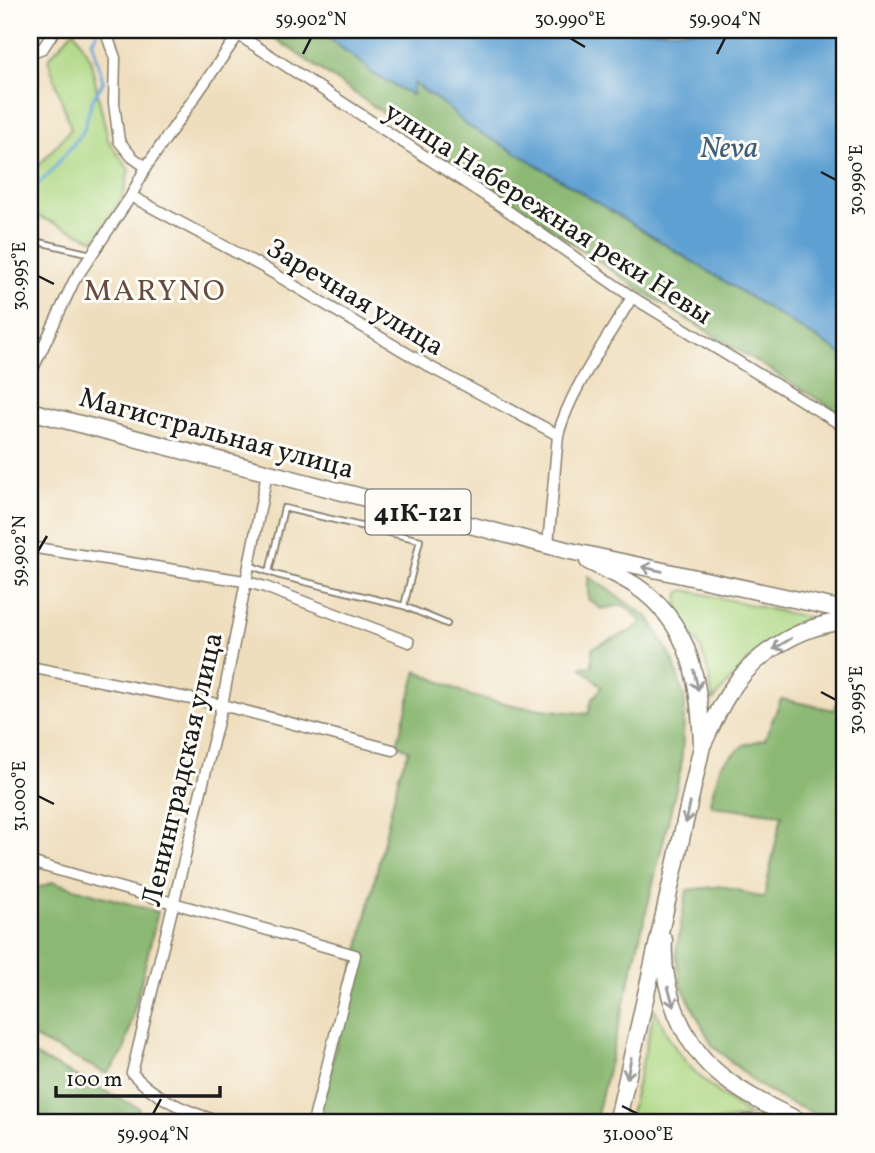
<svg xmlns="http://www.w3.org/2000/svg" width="875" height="1153" viewBox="0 0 875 1153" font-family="Vollkorn,serif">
<rect width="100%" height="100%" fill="#fdfcf7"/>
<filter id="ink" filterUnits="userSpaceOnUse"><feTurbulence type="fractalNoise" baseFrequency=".0143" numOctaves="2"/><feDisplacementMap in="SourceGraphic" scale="14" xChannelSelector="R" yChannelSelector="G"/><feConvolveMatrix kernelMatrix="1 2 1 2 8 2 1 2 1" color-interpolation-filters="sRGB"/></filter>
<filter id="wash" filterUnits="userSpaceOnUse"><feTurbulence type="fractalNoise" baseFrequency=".00686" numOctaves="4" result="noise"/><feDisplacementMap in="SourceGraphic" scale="28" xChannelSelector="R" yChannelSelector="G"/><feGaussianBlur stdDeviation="1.57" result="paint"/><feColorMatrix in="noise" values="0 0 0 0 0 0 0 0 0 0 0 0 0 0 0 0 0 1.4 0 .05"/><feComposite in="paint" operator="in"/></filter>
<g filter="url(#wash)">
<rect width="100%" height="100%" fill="#efdebd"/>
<path fill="#afd884" stroke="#667a50" stroke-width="2" d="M74 30 90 58 108 140 129 170 123 196 95 240 30 213V166L35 170 71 129 48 59Z
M685 590 800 616 811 618C762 642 747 659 713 701L708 669 700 647 677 610 679 593Z
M655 1009C661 1019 664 1030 670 1040 689 1072 719 1094 750 1116L709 1123H628Z"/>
<path fill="#8bb872" stroke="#546a47" stroke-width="2" d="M263 30H318L367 67 370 73 412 95 413 83 447 107 466 125 524 157 845 356V416L640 290Z
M588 576 649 618 673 660 685 701 681 768 595 1123H318L400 771 409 751 397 744 417 671 471 696 523 707 588 714 592 700 602 687 581 667 592 666V648L633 630 642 622 624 605 601 609 588 599Z
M845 687V1123H839L787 1102 758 1085 712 1045 681 985 676 952 687 890 723 886 764 898 782 814 712 806 710 802 721 764 744 745 765 739 781 699 834 710Z
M53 882 158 912 124 1052 107 1074 30 1036V891Z
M30 1053 139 1108 135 1123H30Z"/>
<path fill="#5fa0d2" stroke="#3e5e77" stroke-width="2" d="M318 30H845V356L524 157 466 125 447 107 414 83 412 95 370 72 367 67Z"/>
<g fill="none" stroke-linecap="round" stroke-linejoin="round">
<path stroke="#5fa0d2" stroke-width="3.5" d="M30 188 35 187 49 174 83 132 92 101 103 82 92 41 97 33"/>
</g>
</g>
<g filter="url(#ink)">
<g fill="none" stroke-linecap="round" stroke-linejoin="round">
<g stroke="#867d6c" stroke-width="8">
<path id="service" d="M30 240 91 254
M249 565 277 575 404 606 447 624
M269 572 284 508 420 540 404 606"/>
</g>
<g stroke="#867d6c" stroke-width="13">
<path id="minor" d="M105 30 115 58 114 103 119 141 132 157 146 167
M231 30 498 204 632 297 845 427
M30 53 43 48 55 30
M131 196 263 267 430 367 558 435
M30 375 74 281 131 196 146 167 238 35
M548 545 558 435C570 390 608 338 632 297
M30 547 244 581 265 587 409 642
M30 667 222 705 393 750
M30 862 355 955 313 1123
M225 1123C192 1114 155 1099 132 1073L222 705 267 473"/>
</g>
<g stroke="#867d6c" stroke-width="19">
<path id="primary" d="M30 411 570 551 845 610
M588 561C604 569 621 576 636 586 692 624 699 682 702 744
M664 940C661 990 683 1047 724 1078 748 1097 777 1110 804 1123
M617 1123 702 746C711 728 718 710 729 693 754 654 799 626 845 621"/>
</g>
<g stroke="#867d6c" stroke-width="19">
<path id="trunk" d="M746 1123H788"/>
</g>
<use href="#service" stroke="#fff" stroke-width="4.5"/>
<use href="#minor" stroke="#fff" stroke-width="10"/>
<use href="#primary" stroke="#fff" stroke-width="16"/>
<use href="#trunk" stroke="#fff" stroke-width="16"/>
</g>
<defs><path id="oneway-shaft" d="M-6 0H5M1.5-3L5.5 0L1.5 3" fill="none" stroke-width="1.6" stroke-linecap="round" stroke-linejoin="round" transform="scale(1.75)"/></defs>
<g stroke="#999">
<use href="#oneway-shaft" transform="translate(652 569) rotate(-167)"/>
<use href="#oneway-shaft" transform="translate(782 644) rotate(149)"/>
<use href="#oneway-shaft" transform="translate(696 680) rotate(77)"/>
<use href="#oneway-shaft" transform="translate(688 813) rotate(102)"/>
<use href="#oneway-shaft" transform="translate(671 997) rotate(73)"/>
<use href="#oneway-shaft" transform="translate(629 1068) rotate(102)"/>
</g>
</g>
<path fill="none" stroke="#1c1c1c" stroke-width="2.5" d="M570 38 585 47M303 54 311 38M717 54 725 38M821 172 836 180M38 276 54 284M38 551 47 536M821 692 836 700M38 796 54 804M622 1106 638 1114M153 1114 161 1099"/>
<g text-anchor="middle" stroke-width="6" stroke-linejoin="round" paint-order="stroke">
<rect fill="#fdfcf7" stroke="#605f5e" stroke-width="2" x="365.5" y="489.5" width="105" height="45" rx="5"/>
<g font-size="26" font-weight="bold" fill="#1c1c1c">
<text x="418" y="521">41К-121</text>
</g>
<g font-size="28" fill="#1c1c1c" stroke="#fdfcf7">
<text transform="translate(549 212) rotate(33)" y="10">улица Набережная реки Невы</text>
<text transform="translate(356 296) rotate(31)" y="10">Заречная улица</text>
<text transform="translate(217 432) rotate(15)" y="10">Магистральная улица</text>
<text transform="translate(181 769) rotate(-77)" y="10">Ленинградская улица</text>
</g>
<g font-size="30" font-style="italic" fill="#3e5e77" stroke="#fdfcf7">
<text x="729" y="157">Neva</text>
</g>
<g font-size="30" letter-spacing="2" fill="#644c40" stroke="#fdfcf7">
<text x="155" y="300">MARYNO</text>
</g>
</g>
<rect width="875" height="1153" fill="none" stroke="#fdfcf7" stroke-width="77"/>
<path d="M56 1086v10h164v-10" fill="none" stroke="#1c1c1c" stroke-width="3.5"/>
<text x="66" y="1086" font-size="21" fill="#1c1c1c" stroke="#fdfcf7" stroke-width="5" paint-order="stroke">100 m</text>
<rect x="38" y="38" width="798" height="1076" fill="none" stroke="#1c1c1c" stroke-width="2.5"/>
<g font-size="18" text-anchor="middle" fill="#1c1c1c">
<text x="311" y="25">59.902°N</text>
<text x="570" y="25">30.990°E</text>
<text x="725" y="25">59.904°N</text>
<text transform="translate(856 180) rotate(-90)" y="6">30.990°E</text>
<text transform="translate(19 276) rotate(-90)" y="6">30.995°E</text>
<text transform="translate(19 551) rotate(-90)" y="6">59.902°N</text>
<text transform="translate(856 700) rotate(-90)" y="6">30.995°E</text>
<text transform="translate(19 796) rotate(-90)" y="6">31.000°E</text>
<text x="153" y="1140">59.904°N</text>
<text x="638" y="1140">31.000°E</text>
</g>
</svg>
